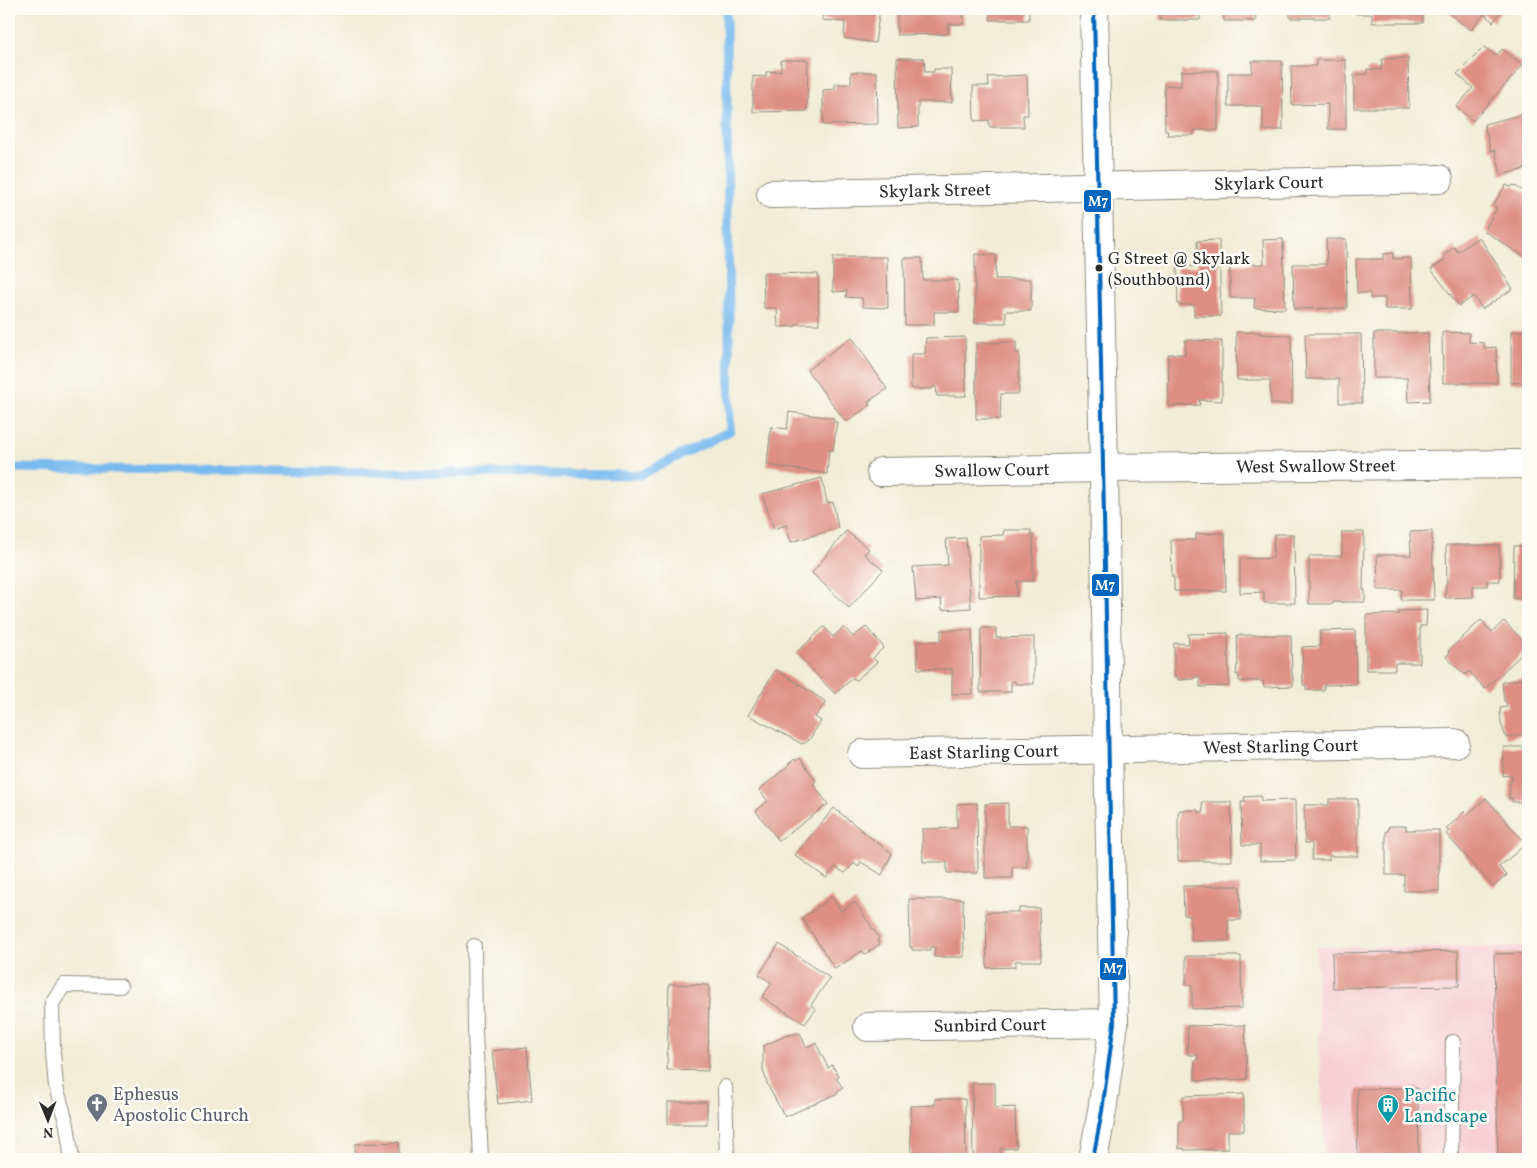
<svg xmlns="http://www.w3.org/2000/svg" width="1537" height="1168" viewBox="0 0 1537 1168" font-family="Vollkorn,serif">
<rect width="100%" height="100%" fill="#fdfcf7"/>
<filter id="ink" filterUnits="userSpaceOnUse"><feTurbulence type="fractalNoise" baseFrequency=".02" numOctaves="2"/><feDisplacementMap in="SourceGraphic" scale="10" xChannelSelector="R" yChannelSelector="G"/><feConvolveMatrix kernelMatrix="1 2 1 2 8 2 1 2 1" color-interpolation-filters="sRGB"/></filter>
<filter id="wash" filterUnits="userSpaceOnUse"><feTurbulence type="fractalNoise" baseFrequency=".0096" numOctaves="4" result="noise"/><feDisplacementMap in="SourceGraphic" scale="20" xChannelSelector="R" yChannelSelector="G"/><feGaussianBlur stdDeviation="1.12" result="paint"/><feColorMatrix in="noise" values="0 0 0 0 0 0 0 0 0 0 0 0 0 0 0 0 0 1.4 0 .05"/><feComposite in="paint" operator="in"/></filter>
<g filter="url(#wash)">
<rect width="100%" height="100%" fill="#f1ecd6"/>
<path fill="#f7cfd5" d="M1316 947H1528V1159H1324Z"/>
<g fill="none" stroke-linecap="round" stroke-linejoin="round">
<path stroke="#79baee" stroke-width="9" d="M9 468 640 475 730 431 726 9"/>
</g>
<g id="blocks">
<path fill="#de8e82" d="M823 9H880L875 43 844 38 845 22 822 20Z
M897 9H963L964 24H948V34L897 35Z
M974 9H1029V20H990V11H974Z
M1160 9H1200V20H1160Z
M1223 9H1255L1256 21H1224Z
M1290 9H1330V18H1290Z
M1356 9H1423V23H1372V14H1356Z
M1443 9H1503L1493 22 1484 14 1471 30Z
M1484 47 1496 56 1502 49 1523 65 1473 121 1456 107 1473 88 1457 74Z
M897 58H924L925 72H934V69H951L952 102H918V127L898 128Z
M1408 58 1409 108H1354V75L1367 74V69L1381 70 1382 59Z
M781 60H808L807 111 753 112V76L766 77V72L781 71Z
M1316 60H1346V129H1328V104L1292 105 1291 66H1316Z
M1252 61H1282L1283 130H1263V106H1228V73H1252Z
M1181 71H1218V130H1194V135H1167L1168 131H1165L1164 85 1181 86Z
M851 72H877L878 124 823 125V90L835 89V84H851Z
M1027 75 1028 115H1023L1024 127H989V120L974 121 973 86H989L988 77Z
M1528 113V168L1501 175 1495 150 1491 151 1484 124Z
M1506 185 1511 187 1513 185 1528 194V259L1484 231 1497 208 1493 205Z
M1479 237 1513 289 1482 309 1474 296 1459 306 1431 269 1446 259 1443 256 1454 247 1458 252Z
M1283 239 1285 309 1254 308 1255 298H1230V265L1264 264 1263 240Z
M1326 239H1346L1347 308 1294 309 1293 264H1327Z
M1219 240 1221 316H1194V305H1178L1177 267 1198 266 1197 241Z
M1393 253V259L1411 258 1412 309H1385V298H1370V293H1357L1356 259H1383V254Z
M975 254 996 255 995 279H1031V311H1006V323H975Z
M833 257H887L888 308 863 307 862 298 846 297 847 291 833 292Z
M904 258H922L923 280H958L959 312H934V325H905Z
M763 273 818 274 819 324H796V326L778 327 777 308H764Z
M1511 331H1528V382L1511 383Z
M1236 332H1260V334L1291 335 1292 404H1271L1270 380H1237Z
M1442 332 1469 333V342L1484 343V348L1496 347 1497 383H1443Z
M1374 333H1428L1430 401 1408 402 1407 378H1374Z
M1305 334H1361L1362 403H1339V379H1306Z
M852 337 887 389 868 402 870 405 846 422 807 370Z
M965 337 966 396H937L936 387H932V389H914L913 388H911V354H925L926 338Z
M1185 340 1222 341V401L1199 400 1200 405 1169 406 1168 354H1185Z
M1016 342V353H1019V394H1001L1000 419H976V343Z
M789 412 834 418 833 422H837L833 450H829L827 474 767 465 771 427 787 429Z
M822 478 827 503 833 502 838 528 791 542 786 525 774 529 762 494Z
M1004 530H1031V535H1033V581H1017V596L979 597V536L1003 535Z
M846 531 869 549 864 554 883 570 849 608 812 573Z
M1432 531 1434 600H1401L1402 590H1378L1377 555H1411L1410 532Z
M1342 532H1364L1363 590H1365V602H1333V604H1309V556H1342Z
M1225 533 1226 591H1174V577H1172L1171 540H1196V534Z
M1274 534H1294L1295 603H1264V592L1240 593V559L1273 558Z
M966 538 971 608 942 610 941 599 916 601 913 567 948 565 946 539Z
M1446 545H1499L1500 581H1487V586H1473V597L1445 598 1446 584H1447Z
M1514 546H1528V598H1513Z
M1427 610 1426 626H1420V663H1395V670H1366V615L1399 614V611Z
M1481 620 1492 632 1504 621 1528 646V648L1485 689 1469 671 1465 675 1446 657 1450 652 1448 651Z
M824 627 833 637 844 627 853 637 866 627 884 647 873 658 877 662 856 680 853 678 835 694 796 653Z
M981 628H996V638L1034 637V684H1015V681H1011V692H980Z
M941 630H972L973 694H952V669H918L917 641H941Z
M1355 630 1356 684 1324 685V690H1306V685H1303L1302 647 1320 646V631Z
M1228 633 1229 686 1200 687V677H1194V679L1178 680 1177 676 1174 677V643L1189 644 1188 634Z
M1237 635H1291L1292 676H1293V686L1264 687 1263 681H1239V674L1236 675 1237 665H1238Z
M776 669 826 702 815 717 821 721 809 740 805 743H804L802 744 748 715Z
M1528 678V733L1506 738 1501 723 1500 708 1507 707 1506 701H1504L1502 682Z
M1504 747H1528V802H1512V798L1509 799 1510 781H1512V775L1503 776Z
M800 758 816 781 813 784 828 804 779 841 756 811 768 801 759 790 790 764H788L795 759 796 761Z
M1261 796V801L1295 800 1296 860 1260 861V845H1242L1241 802H1245L1244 797Z
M1486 798 1526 844 1499 867 1507 875 1493 887 1446 834 1449 831 1446 829 1465 811 1468 814Z
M1329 799H1358V856H1329V860H1312V843H1305L1304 805H1329Z
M1202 802H1231L1232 861H1178V813L1180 810H1198V812H1203Z
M977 803 978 873H947V862H923L922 829 957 828V804Z
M1008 803V826H1027V867H1012V878H985V804Z
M834 808 875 841 892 853 882 875 861 862 858 867 854 863 845 873 835 867 826 878 795 855Z
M1389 826H1406V830H1439V891H1404V875H1386V831H1388Z
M1183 886H1240L1241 920H1228L1229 941H1191L1190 916 1184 915Z
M832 897 841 911 855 902 879 938 877 940 880 944 865 954 862 951 835 969 802 918Z
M909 899H963L964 957H934L935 947H930V950H912V947H910Z
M1019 908H1039L1041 961H1015V967L987 968 986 912H1019Z
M779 944 830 978 811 1005 816 1009 805 1024 762 997 772 983 759 975Z
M1458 951 1459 986 1333 988 1332 953Z
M1528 953V1159H1498L1494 954Z
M1186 956H1241L1242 1008 1192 1009V985H1186Z
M669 984 709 985 708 1071 667 1070Z
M1245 1025 1247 1079 1198 1081V1079L1195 1080V1060H1198V1055H1188L1187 1026Z
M800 1033 806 1047 816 1043 828 1068 832 1065 839 1076 836 1078 843 1088 837 1091 838 1093 785 1117 768 1086 763 1069V1046L788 1035Z
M527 1047 532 1100 498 1104 492 1051Z
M972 1083H995V1108L1015 1107 1016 1148 1000 1149 1001 1159H973Z
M1418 1088 1419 1159H1358L1357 1089Z
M1244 1094V1131H1228V1149L1184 1150V1148L1179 1149V1121H1183V1096Z
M935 1099H965L966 1158H911L910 1106 935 1105Z
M668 1102H707V1124H668Z
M399 1142V1159H355V1144Z"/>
</g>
</g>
<g filter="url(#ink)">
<use href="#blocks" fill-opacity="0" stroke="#8e8c80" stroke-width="1"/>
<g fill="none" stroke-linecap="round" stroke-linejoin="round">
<g stroke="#8e8c80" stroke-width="16">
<path id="lane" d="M474 946 475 1032 481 1159
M725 1087 727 1159
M72 1159 67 1125 56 1087 53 1052 52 1003 64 985 120 986
M1451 1159 1453 1042"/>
</g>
<g stroke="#8e8c80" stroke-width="30">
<g id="street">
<path id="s1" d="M771 194 1439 179"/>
<path id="s2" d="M881 472 1104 468 1528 464"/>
<path id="s3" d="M862 754 1455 743"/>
<path id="s4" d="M868 1027 1114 1023"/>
<path d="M1093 1159 1102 1111 1114 1023 1108 749 1104 468 1094 9"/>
</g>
</g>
<use href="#lane" stroke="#fff" stroke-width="14"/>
<use href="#street" stroke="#fff" stroke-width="28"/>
<g stroke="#fdfcf7" stroke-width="8">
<path id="bus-1" d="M1093 1159 1102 1111 1114 1023 1094 9"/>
</g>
<use href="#bus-1" stroke="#0065bd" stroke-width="4"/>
</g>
</g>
<defs>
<g id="church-pin" transform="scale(1.125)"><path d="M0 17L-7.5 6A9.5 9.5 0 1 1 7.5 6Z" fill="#6b7280" stroke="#fdfcf7"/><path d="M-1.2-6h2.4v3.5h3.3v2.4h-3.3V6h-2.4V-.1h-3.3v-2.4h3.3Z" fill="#fff"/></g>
<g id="building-pin" transform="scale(1.125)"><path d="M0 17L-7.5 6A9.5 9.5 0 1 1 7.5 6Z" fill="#0f9aa8" stroke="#fdfcf7"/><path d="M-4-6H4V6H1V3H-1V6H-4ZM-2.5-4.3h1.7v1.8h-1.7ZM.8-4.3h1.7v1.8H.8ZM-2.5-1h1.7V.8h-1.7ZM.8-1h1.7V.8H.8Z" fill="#fff"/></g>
</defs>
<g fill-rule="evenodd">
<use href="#church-pin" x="97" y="1104"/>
<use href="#building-pin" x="1388" y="1105"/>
</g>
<circle fill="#2b2b2b" stroke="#fdfcf7" stroke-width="2" cx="1099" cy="268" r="4.5"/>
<g text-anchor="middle" stroke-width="5" stroke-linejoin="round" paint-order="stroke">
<g font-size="17" fill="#2b2b2b" stroke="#fdfcf7" text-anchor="start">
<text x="1108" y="264">G Street @ Skylark<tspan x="1108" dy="21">(Southbound)</tspan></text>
</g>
<g font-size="18" fill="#2b2b2b" stroke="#fdfcf7">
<text dy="6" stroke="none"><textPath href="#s1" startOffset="498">Skylark Court</textPath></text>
<text dy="6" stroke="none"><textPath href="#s1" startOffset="164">Skylark Street</textPath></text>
<text dy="6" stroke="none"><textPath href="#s2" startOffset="435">West Swallow Street</textPath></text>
<text dy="6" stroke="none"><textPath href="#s2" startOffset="111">Swallow Court</textPath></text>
<text dy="6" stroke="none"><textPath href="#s3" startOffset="419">West Starling Court</textPath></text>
<text dy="6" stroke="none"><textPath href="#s3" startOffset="122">East Starling Court</textPath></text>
<text dy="6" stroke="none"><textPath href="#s4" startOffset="122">Sunbird Court</textPath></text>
</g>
<g font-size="18" fill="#5b616d" stroke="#fdfcf7" text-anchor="start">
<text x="113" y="1100">Ephesus<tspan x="113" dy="21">Apostolic Church</tspan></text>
</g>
<g font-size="18" fill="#0d838f" stroke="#fdfcf7" text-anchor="start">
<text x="1404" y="1101">Pacific<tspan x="1404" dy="21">Landscape</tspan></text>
</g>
</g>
<g stroke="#fdfcf7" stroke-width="2">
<rect x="1083" y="189" width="29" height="24" rx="5" fill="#0065bd"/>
<rect x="1091" y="573" width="29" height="24" rx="5" fill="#0065bd"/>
<rect x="1099" y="957" width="28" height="24" rx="5" fill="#0065bd"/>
</g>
<g font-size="14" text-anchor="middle" font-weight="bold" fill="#fff">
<text x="1098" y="206">M7</text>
<text x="1105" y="590">M7</text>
<text x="1113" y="973">M7</text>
</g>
<rect width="1537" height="1168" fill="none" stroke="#fdfcf7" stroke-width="30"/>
<g transform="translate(48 1120) rotate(179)" stroke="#fdfcf7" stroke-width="4" paint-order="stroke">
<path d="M0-4L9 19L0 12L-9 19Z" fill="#2b2b2b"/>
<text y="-8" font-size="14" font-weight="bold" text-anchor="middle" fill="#2b2b2b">N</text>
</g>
</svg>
